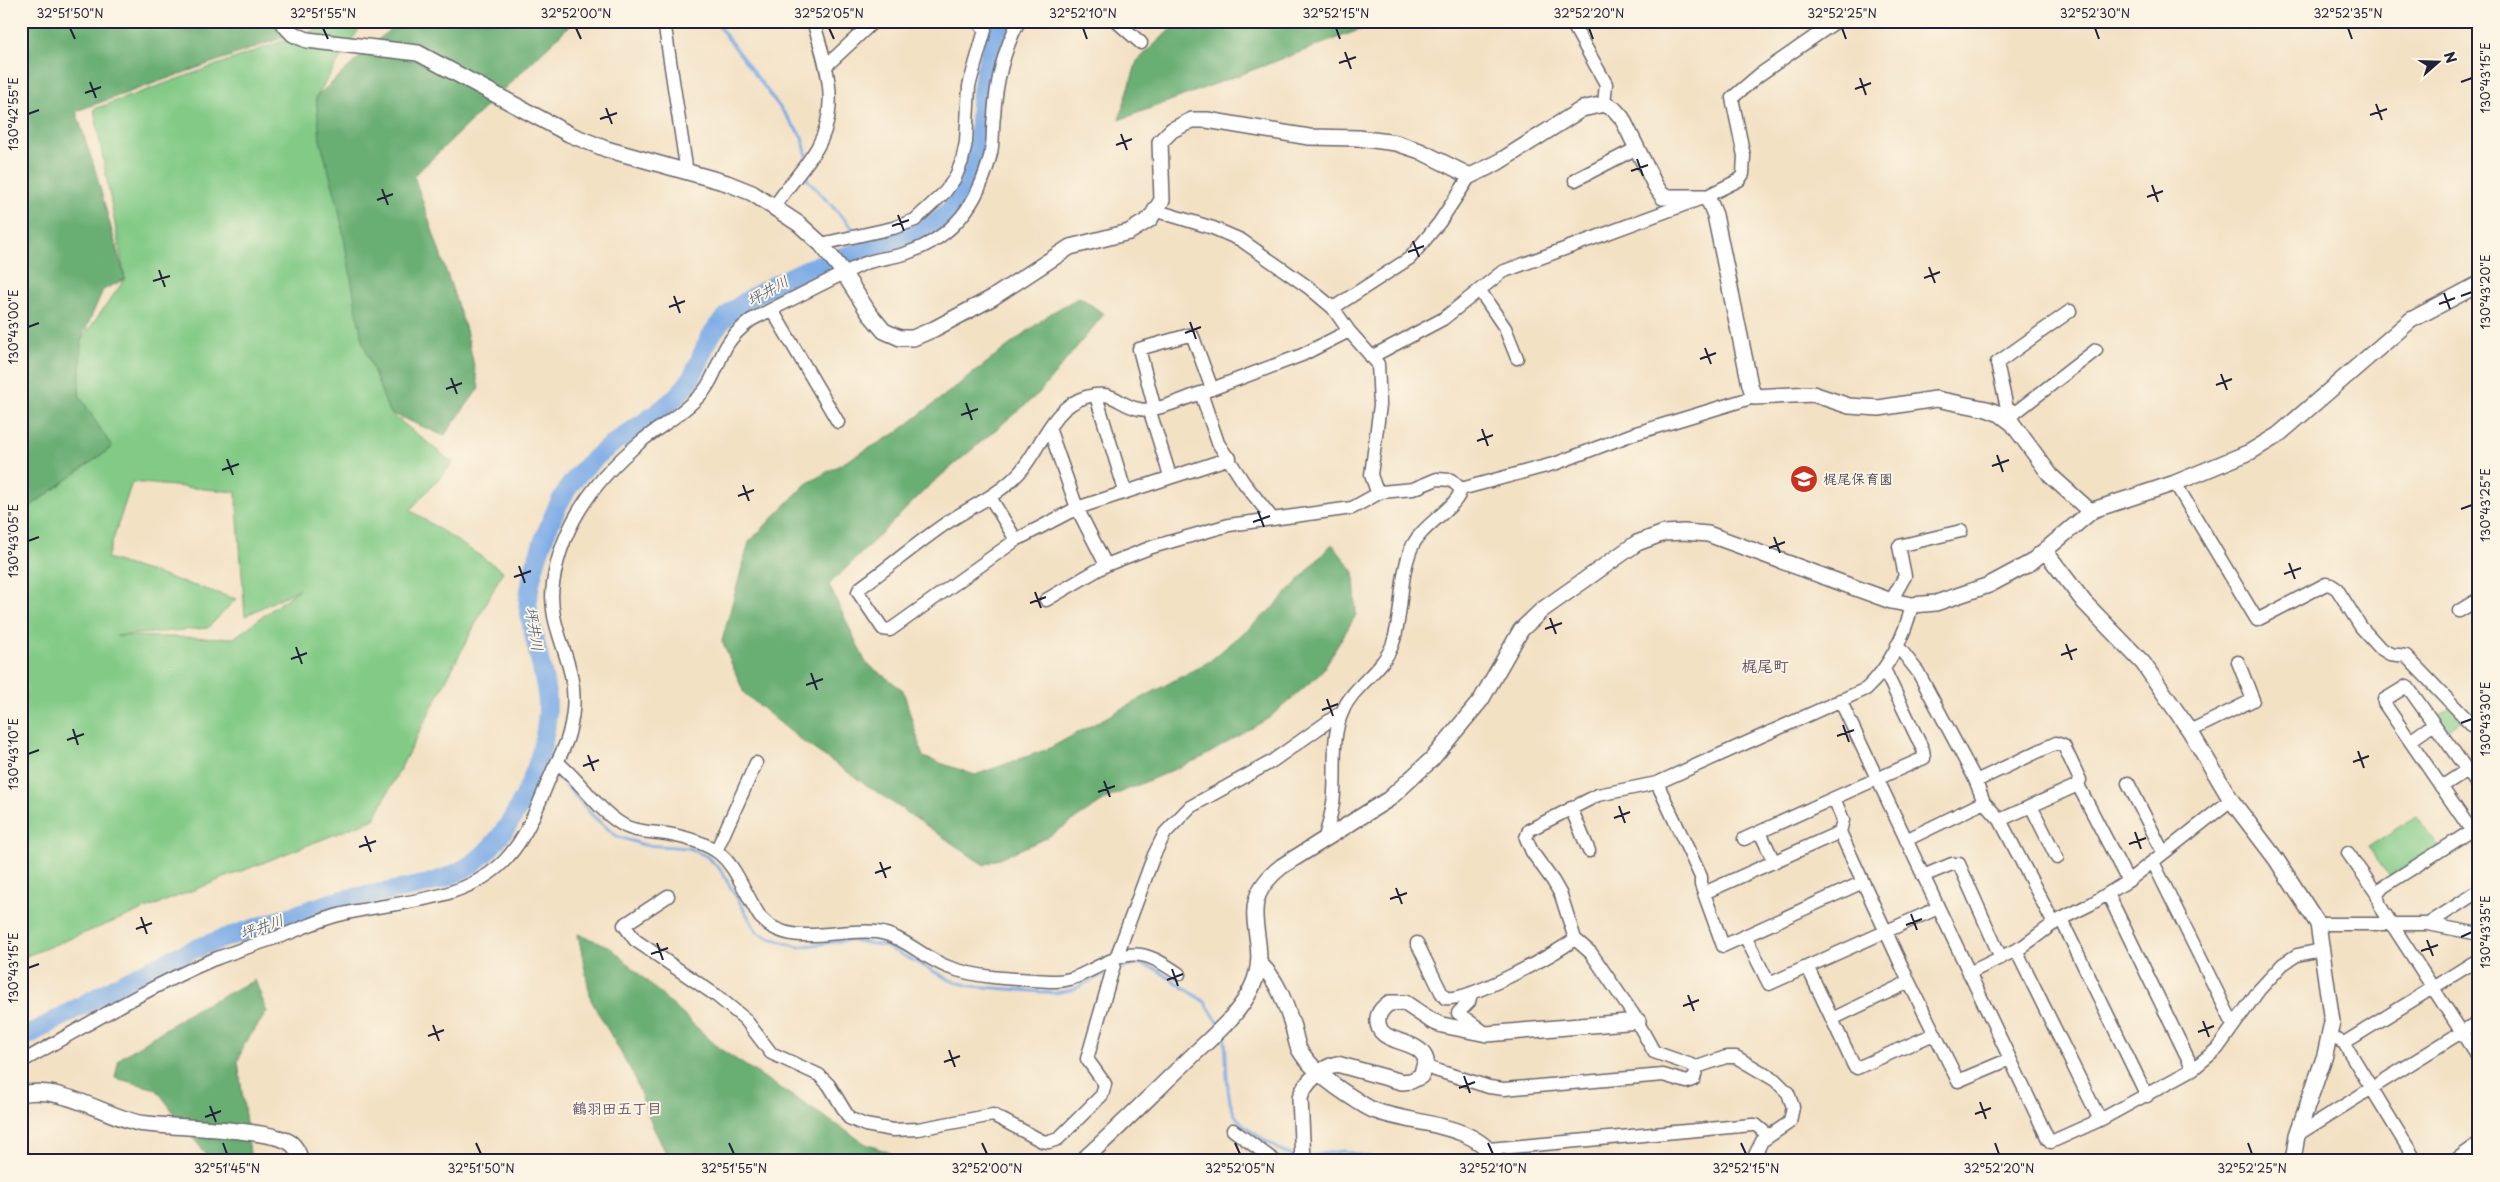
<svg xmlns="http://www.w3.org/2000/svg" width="2500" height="1182" viewBox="0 0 2500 1182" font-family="'Playpen Sans','Klee One',sans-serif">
<rect width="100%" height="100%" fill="#fcf5e5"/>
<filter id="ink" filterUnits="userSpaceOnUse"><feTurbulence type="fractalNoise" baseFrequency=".02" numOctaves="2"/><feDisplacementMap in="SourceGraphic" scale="10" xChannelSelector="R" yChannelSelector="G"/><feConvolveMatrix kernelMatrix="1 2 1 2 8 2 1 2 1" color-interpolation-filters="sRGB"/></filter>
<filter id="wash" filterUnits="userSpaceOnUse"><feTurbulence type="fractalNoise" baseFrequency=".0096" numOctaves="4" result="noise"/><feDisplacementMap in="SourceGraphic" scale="20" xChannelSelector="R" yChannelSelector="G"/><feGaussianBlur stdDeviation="1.12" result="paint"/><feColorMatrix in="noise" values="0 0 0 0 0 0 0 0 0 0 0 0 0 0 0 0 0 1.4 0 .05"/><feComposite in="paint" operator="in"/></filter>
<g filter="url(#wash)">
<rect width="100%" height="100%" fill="#f3e1c4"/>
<path fill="#82ca86" stroke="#527660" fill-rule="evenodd" d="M339 21H364L316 97 389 412 453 463 410 510 503 571 374 819 21 958V513L111 448 79 395 81 340 125 279 94 109ZM132 482 236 492 245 616 299 589 234 638 116 636 208 628 236 599 107 558Z
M2450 707 2462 719 2445 731 2434 718Z
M2416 816 2439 848 2391 878 2368 847Z"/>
<path fill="#69ae73" stroke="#466857" d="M21 21H289L293 34 76 111 96 173 125 279 103 290 81 340 79 395 112 447 21 513Z
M399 21H569L568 27 414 176 466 330 479 388 444 436 389 412 362 340 338 205 320 140 316 97Z
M1179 21H1383L1119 120 1137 61Z
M1080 297 1104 314 1039 393 930 485 829 585 866 663 903 690 923 757 975 775 1048 749 1210 661 1273 608 1332 544 1354 572 1356 615 1321 673 1269 718 1203 757 1108 798 1046 838 984 865 802 741 744 693 722 641 749 542 806 484 896 433 1051 313Z
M578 934 610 947 720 1049 866 1144 888 1152 902 1161H670L652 1125 633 1074 591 1000Z
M255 980 267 1012 244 1045 238 1061 251 1161H211L156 1089 115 1078 119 1059 194 1010Z"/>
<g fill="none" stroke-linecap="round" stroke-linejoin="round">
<path stroke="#7babe6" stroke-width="3" d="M715 21 802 137 807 156
M807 170V179L856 232
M861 238 869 248
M538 766 549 773
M554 776 563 782 592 815 616 836 644 845 689 848 706 856 720 869 757 932 770 938 798 947 850 940 885 946 950 980 971 986 1055 993 1072 990 1109 972
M1117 969 1140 964 1156 969 1205 1002 1219 1024
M1222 1032 1225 1039C1227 1060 1225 1103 1237 1118 1251 1134 1273 1145 1291 1156H1298
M1307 1156 1343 1151 1387 1161
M1757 1157 1792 1154 1818 1161
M1716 1161 1749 1157"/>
<path stroke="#7babe6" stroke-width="19" d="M21 1039C75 1010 128 978 183 954 212 941 243 932 273 922 296 915 318 906 341 900 386 889 439 890 477 860 517 829 552 748 547 697 544 674 537 650 532 627 531 620 528 611 528 604 529 574 550 517 566 491 596 443 651 427 685 387 696 374 699 360 706 345 716 322 735 307 756 295 776 284 799 272 820 264 866 247 924 243 956 203 983 170 977 128 982 89 985 65 992 41 1004 21"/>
</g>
</g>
<g filter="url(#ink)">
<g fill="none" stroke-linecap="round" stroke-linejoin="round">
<g stroke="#6b656b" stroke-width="15">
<path id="minor" d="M664 21 687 173
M1116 21 1141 43
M1571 21 1606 84 1604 104
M827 65 874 21
M1575 180 1637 148
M774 207C787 187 805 168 817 148 841 106 826 64 813 21
M1157 211 1213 228 1241 240 1308 287 1333 308 1349 331 1378 364 1380 405 1371 475 1376 489 1381 492
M821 244 893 228 915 220 945 192 955 178 962 161 966 142 969 86 985 30 977 21
M1480 291 1505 328 1517 358
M1333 308 1410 258 1439 223 1470 176
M772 310 838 422
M1371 357 1443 319 1502 272 1705 197 1739 180 1743 174 1744 156 1732 98 1759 75 1837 21
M1201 393C1185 398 1155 413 1139 409 1117 405 1115 389 1086 397 1051 407 1041 449 1019 473 999 495 970 507 945 524 916 544 889 567 860 588L858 592 883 629 890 630 1016 540 1077 508 1230 458
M1096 396 1125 491
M2007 408 2016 412 2096 350
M2000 414 2007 408 1997 363 2070 311
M1049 428 1077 508 1106 565
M1170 476 1151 415 1153 402 1139 349 1189 335 1193 337 1212 389
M2175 483 2257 620 2326 584 2331 585 2337 589 2361 627 2380 648 2390 654 2406 656 2479 732
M1461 489 1557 463 1633 434 1754 397
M990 497 1016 540
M1272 518 1244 483 1218 443 1201 393 1302 355 1349 331
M1046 600 1106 565 1152 547 1229 525 1352 508 1381 492 1413 489 1437 479 1451 480 1461 489C1458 508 1421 524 1411 549 1399 579 1403 613 1393 643 1384 670 1354 685 1343 710 1331 737 1336 764 1334 792 1334 808 1328 825 1324 841
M1891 601 1905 576 1899 546 1961 531
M2459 611 2479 599
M1897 645 1918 672 1974 777 1984 802 2000 820 2054 924
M1884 669 1923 750 1924 758 1834 798 1843 820 1840 832 1909 982
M1840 700 2048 1139 2051 1142 2100 1120 2193 1069 2217 1049 2259 990 2283 964 2297 955 2321 950
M2190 731 2253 700 2238 662
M2410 741 2434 724
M557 762C581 781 596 809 623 825 634 832 654 832 667 834 734 846 729 866 760 917 790 950 839 927 877 932 904 936 923 958 948 967 980 979 1019 979 1053 981 1066 982 1078 977 1089 971 1130 950 1140 947 1179 974
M1976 781 2056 743 2064 746 2080 780 2078 785 2000 820
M1657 783 1701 877V885L1723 946 1863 882
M2128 783 2163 852
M2078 785 2128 881
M2441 787 2467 770
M2031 806 2057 858
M1571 808 1589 851
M2479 826 2383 887 2377 894 2380 906 2479 1059
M2471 830 2384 703V700L2407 686 2479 787
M1760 832 1774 862
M1744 839 1834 798
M1906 840 1984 802
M717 849 756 763
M2348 853 2377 894
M2153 862 2233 1024
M1923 876 1952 864H1959L2001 958
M1704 893 1840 832
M2108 894 2193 1069
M668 896 624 925 635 940 717 996 745 1019 771 1053 819 1075 829 1085 849 1118 865 1125 893 1130 918 1129 993 1115 1042 1141 1049 1142 1058 1139 1102 1095 1105 1084 1087 1059 1116 958 1154 855 1165 833 1190 807 1271 762 1343 711
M2061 919 2147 1096
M2318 924H2428L2479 934
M2428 924 2479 891
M1745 936 1769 984 1938 908
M1417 943 1441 992 1445 998C1468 1002 1555 954 1575 939
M2016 950 2100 1120
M1808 968 1832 1019
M1969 973 2022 947 2057 921 2091 904 2128 881 2231 800
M1471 993 1469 1002 1458 1013 1487 1034
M1934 1034 1857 1068 1854 1066 1832 1019 1909 982 1958 1081 2010 1059
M2338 1040 2344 1043 2416 1161
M2344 1043 2479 959
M21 1062C84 1027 146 988 212 960 235 951 260 943 284 935 302 928 320 920 339 915 391 901 456 904 499 866 527 841 538 804 553 770 559 758 566 746 569 733 574 714 575 693 571 675 564 643 548 618 553 584 561 524 598 476 644 439 664 424 686 411 703 392 715 378 718 360 727 345 733 335 742 327 751 320 788 301 825 282 863 264 877 258 893 258 907 253 954 237 978 203 990 157 994 144 992 129 994 116 996 82 1003 51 1019 21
M1426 1067 1489 1087 1504 1089 1663 1075 1687 1082 1694 1079 1697 1067
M1233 1130 1275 1161
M2297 1135 2479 1021
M1489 1149 1752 1125H1756L1769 1136
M1752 1161 1762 1141 1790 1122 1793 1107 1788 1093 1775 1080 1736 1057H1726L1697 1067 1654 1052 1633 1014 1591 953 1575 939 1561 895 1553 881 1532 852 1526 838 1529 830 1533 828 1598 795 1657 783 1866 689C1889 668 1905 635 1912 605
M2454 1161 2479 1143"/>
</g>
<g stroke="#6b656b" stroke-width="18">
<path id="tertiary" d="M281 21 293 34 307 40 418 53 569 134 606 149 727 183 752 193 799 224 821 244 841 269 869 313 884 331 900 338H913L934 329 992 298 1070 247 1129 232 1150 219 1162 200 1160 142 1172 130 1192 120H1207L1309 137 1358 138 1396 143 1420 151 1470 176 1497 163 1582 109 1604 104 1614 109 1622 118 1655 185 1663 197H1705L1710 203 1715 215 1750 385 1754 397 1813 394 1849 406 1879 408 1936 399 1987 409 2000 414 2012 423 2051 476 2091 512
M2045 551 2084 602 2143 663 2190 731 2231 800 2276 859 2318 924 2332 1022 2325 1055 2297 1135 2293 1161
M1259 963C1278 980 1285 1003 1293 1027 1295 1034 1296 1042 1299 1049 1311 1070 1335 1087 1356 1100 1362 1104 1369 1109 1376 1111 1411 1124 1477 1123 1496 1161
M21 1094C62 1085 100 1114 139 1123 170 1128 273 1128 292 1144 297 1148 299 1155 301 1161
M1082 1161C1118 1129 1152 1094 1187 1061 1209 1039 1239 1016 1252 987 1275 938 1228 908 1282 866L1389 799 1432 759 1481 700 1521 630 1542 610 1637 543 1664 533 1684 532 1708 534 1891 601 1912 605 1936 603 1989 585 2030 563 2093 510 2175 483 2250 452 2278 435 2411 320 2479 284
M1303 1161 1300 1098C1305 1082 1321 1068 1337 1064L1402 1082 1411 1081 1421 1076 1426 1060C1419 1036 1375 1047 1378 1018 1379 1011 1384 1007 1389 1003H1405L1432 1021 1442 1025 1487 1034 1638 1021"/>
</g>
<use href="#minor" stroke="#fff" stroke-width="12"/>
<use href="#tertiary" stroke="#fff" stroke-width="15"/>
</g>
</g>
<path fill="none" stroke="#22223b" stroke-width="2" d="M70 28 75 39M323 28 328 39M576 28 581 39M829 28 834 39M1083 28 1087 39M1336 28 1340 39M1589 28 1593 39M1842 28 1846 39M2095 28 2099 39M2348 28 2352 39M1345 52 1351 69M1339 63 1356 57M1860 78 1866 95M90 82 96 98M2461 82 2472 78M1855 89 1871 83M85 93 101 87M2376 104 2382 120M606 108 612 124M28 114 39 110M2370 115 2387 109M600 119 617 113M1121 134 1127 150M1116 145 1132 139M1637 159 1643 176M1631 171 1648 165M2152 185 2158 202M382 189 388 205M2147 197 2163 191M377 200 393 194M898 215 904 231M892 226 909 220M1413 241 1419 257M1408 252 1424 246M1929 267 1935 283M159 270 165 287M1924 278 1940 272M153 281 170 276M2444 293 2450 309M674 296 680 313M2461 296 2472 292M2439 304 2455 298M669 307 685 301M1190 322 1196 339M28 327 39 323M1185 333 1201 327M1705 348 1711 364M1700 359 1716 353M2221 374 2227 390M451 378 457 394M2216 385 2232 379M446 389 462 383M966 403 972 420M961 415 978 409M1482 429 1488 446M1477 441 1493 435M1997 455 2003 472M227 459 233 475M1992 466 2009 460M222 470 239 464M743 485 749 501M738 496 754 490M2461 509 2472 505M1258 511 1264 527M1253 522 1270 516M1774 537 1780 553M28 541 39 537M1769 548 1785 542M2289 563 2295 579M519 566 525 583M2284 574 2301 568M514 577 531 571M1035 592 1041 608M1030 603 1046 597M1550 618 1556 634M1545 629 1562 623M2066 644 2072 660M296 647 302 664M2061 655 2077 649M291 659 307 653M811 673 817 690M806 685 823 679M1327 699 1333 716M1322 710 1338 704M2461 723 2472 719M1843 725 1849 742M73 729 78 745M1837 736 1854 730M67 740 84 734M2358 751 2364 768M28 754 39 750M588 755 594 771M2353 762 2369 756M583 766 599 760M1104 781 1110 797M1098 792 1115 786M1619 806 1625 823M1614 818 1630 812M2135 832 2141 849M365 836 371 852M2129 844 2146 838M359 847 376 841M880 862 886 878M875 873 891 867M1396 888 1402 904M1390 899 1407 893M1911 914 1917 930M141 917 147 934M1906 925 1922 919M136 929 152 923M2461 937 2472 932M2427 940 2433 956M657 943 663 960M2421 951 2438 945M651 954 668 948M28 968 39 964M1172 969 1178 986M1167 980 1183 974M1688 995 1694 1011M1683 1006 1699 1000M2203 1021 2209 1037M433 1025 439 1041M2198 1032 2214 1026M428 1036 444 1030M949 1050 955 1067M944 1062 960 1056M1464 1076 1470 1093M1459 1088 1475 1082M1980 1102 1986 1119M210 1106 216 1122M1975 1114 1991 1108M205 1117 221 1111M223 1143 227 1154M476 1143 481 1154M729 1143 734 1154M982 1143 987 1154M1235 1143 1240 1154M1488 1143 1493 1154M1741 1143 1746 1154M1995 1143 1999 1154M2248 1143 2252 1154"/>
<defs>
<g id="school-disc" transform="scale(1.4375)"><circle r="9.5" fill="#c8321e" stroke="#fcf5e5"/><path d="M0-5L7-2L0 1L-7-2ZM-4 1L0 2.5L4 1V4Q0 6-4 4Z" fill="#fff"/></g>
</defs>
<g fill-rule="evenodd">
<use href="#school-disc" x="1804" y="479"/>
</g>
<g text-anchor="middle" stroke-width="4" stroke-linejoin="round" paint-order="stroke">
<g font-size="14" fill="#22223b" stroke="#fcf5e5" text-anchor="start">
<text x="1823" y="484">梶尾保育園</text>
</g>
<g font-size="15" font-style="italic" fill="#415277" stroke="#fcf5e5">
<text transform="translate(768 291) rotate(-29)" y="5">坪井川</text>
<text transform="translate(534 629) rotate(81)" y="5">坪井川</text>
<text transform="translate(262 927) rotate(-19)" y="5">坪井川</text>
</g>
<g font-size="15" font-weight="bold" fill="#645168" stroke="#fcf5e5">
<text x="617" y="1114">鶴羽田五丁目</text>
</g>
<g font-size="16" font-weight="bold" fill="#645168" stroke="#fcf5e5">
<text x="1765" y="672">梶尾町</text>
</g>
</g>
<rect width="2500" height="1182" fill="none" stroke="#fcf5e5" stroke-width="55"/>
<g transform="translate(2438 62) rotate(70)" stroke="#fcf5e5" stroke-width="4" paint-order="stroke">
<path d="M0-4L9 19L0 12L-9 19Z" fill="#22223b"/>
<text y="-8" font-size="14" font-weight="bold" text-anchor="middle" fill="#22223b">N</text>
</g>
<rect x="28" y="28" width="2444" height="1126" fill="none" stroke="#22223b" stroke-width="2"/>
<g font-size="12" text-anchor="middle" fill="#22223b">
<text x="70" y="18">32°51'50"N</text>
<text x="323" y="18">32°51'55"N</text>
<text x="576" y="18">32°52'00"N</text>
<text x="829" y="18">32°52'05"N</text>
<text x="1083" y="18">32°52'10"N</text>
<text x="1336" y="18">32°52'15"N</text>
<text x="1589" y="18">32°52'20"N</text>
<text x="1842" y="18">32°52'25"N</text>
<text x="2095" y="18">32°52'30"N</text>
<text x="2348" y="18">32°52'35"N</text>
<text transform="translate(2486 78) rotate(-90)" y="4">130°43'15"E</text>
<text transform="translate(14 114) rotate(-90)" y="4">130°42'55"E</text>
<text transform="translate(2486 292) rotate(-90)" y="4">130°43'20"E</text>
<text transform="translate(14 327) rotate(-90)" y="4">130°43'00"E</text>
<text transform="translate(2486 505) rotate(-90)" y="4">130°43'25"E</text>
<text transform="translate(14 541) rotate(-90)" y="4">130°43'05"E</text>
<text transform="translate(2486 719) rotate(-90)" y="4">130°43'30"E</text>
<text transform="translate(14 754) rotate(-90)" y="4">130°43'10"E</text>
<text transform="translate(2486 932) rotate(-90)" y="4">130°43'35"E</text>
<text transform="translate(14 968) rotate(-90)" y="4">130°43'15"E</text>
<text x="227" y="1173">32°51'45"N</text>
<text x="481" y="1173">32°51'50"N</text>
<text x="734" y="1173">32°51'55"N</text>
<text x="987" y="1173">32°52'00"N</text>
<text x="1240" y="1173">32°52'05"N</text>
<text x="1493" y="1173">32°52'10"N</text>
<text x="1746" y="1173">32°52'15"N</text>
<text x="1999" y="1173">32°52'20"N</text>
<text x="2252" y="1173">32°52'25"N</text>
</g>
</svg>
